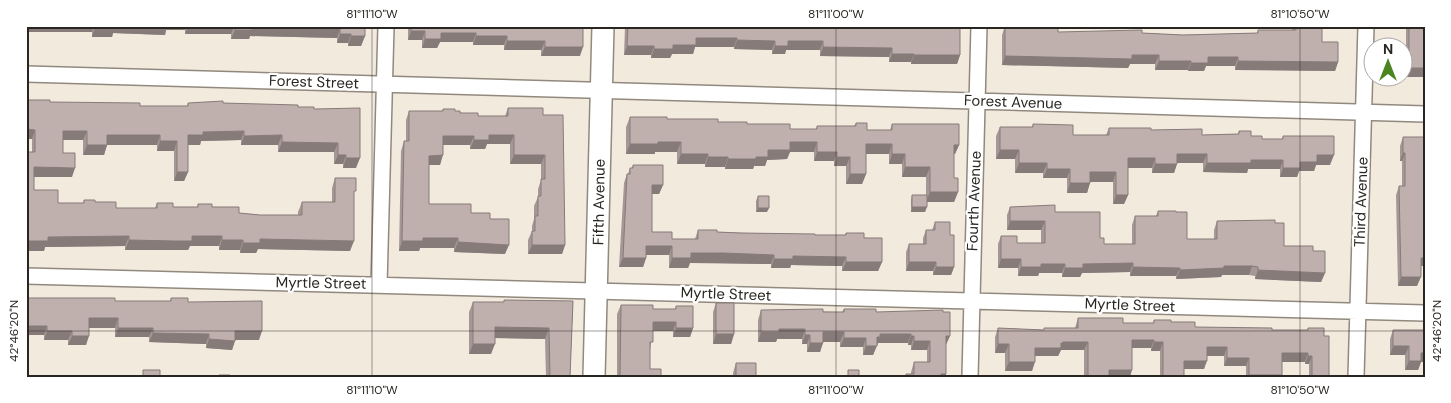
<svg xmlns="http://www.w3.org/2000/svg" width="1451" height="403" viewBox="0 0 1451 403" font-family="'DM Sans',sans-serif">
<rect width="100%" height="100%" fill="#f3eade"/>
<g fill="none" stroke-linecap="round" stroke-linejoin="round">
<g stroke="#91897e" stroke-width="18">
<path id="street" d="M26 74 1425 114
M26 276 1425 313
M379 285 386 26
M970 377 979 26
M1356 377 1366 26"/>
</g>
<g stroke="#91897e" stroke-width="24">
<path id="secondary" d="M594 377 603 26"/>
</g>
<use href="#street" stroke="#fff" stroke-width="15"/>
<use href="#secondary" stroke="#fff" stroke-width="21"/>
</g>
<path fill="#a59795" d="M26 26H365V36L361 46H348V43H337V38L250 36 249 39H231V34H185V30H166L165 35 113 33 112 37H92V32Z
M408 26H573L580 56H541V50H504V45H473V42H440L437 48H422V40H408Z
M625 26H960V55L957 64H911V62H889V57L820 56V50H786L785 54H772V50L734 49V47H695L693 54H672L670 58H651V55H624Z
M1005 26 1058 32 1142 33 1183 35 1257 33 1258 30H1292V26H1335V28H1322V42L1338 62 1335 71 1235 70V66H1206L1204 71H1188V70H1155V64H1130L1128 68 1002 65V35Z
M1406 26H1425V77H1406Z
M50 102 140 106H187L188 103H223L298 107 314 109 356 168H343V164H334V152H278V145H241V140L201 141 200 145H188V172L184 181H174V151H157V145H107L104 155H83V140H63V153L72 177H34V190L58 203H83L84 200 116 208H155L157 203 173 207H197L198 204 239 213 260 215H298V212L302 202H332V188L335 178 354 196 350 251 258 249 256 253H240V250H219V246H190L188 250H125V246L45 247 44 251H26L32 152V139H26Z
M508 108 543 115 565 245 562 254H528V240L532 231V226L534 219V206L538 197V189L541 180V164H510V144H487L485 149H470V145H443L440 165H429V204L471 213 490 219 505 254 454 252V248H420L419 251H399L401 151 404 141H406V120L409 111H442L443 109 478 116H505Z
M630 117 747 124 790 129H816L817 126H854L856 123 867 130H890L892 124 959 145 955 154H954V178L958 192 954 202H927L925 212H911V200L912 195H926V177H902V164H889V154H866V174L862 184H846V166H834V161H814V152H790L787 159 767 160 765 166H754L753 169H725V167H705V164H677V152H655V154H626V127Z
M1033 124 1073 135H1106L1109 128 1151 130 1202 135 1238 134 1239 131 1251 136 1262 139H1282L1283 136 1330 165H1316L1314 171H1299L1297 177H1280V169H1248L1247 173 1203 172V163H1177L1174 173H1152V168H1128V195L1124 204H1113V182H1090L1087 193H1067V178H1043V173H1015V159H996V136L1000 127H1032Z
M1403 137 1425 266H1421L1417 286H1398L1396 195 1399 186H1402V161H1400V146Z
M633 165 663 185 659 194H652V232L672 239H695L698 230 717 232 815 235H845L846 233 864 238 882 262 878 271H842V266L791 265 790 268H771V264L721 263H690L688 268H669V255H646V258L643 267H619L624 183 627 174H628L630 168H632Z
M758 196 767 212H756V201Z
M1010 207 1055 212 1100 238 1104 244H1132V225L1135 216H1156L1158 211 1176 212 1187 239H1214V230L1217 221 1275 223 1284 246 1313 251 1325 273 1321 282 1255 279V276L1249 275H1222L1221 277 1176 279V276H1130V272L1082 273 1080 277H1062V273H1039L1038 276H1018V268H998V244L1001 236 1017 243H1041V230H1007V215Z
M935 222 950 235 954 267 951 275H933V271H906V252L909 244H923V238L926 230H932Z
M26 298 115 301H170L171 298 188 302 259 340H235L232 350 206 348V344L149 342V337H115V328H89L86 345H68V340H44V335H26Z
M504 300 573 301 570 377H546L545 339 495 338 491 354H469V312L473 302H504Z
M716 303 734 334 731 344H713V312Z
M621 305 653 309H675L676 306 693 328 690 337H673V331H653L650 350V369L661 377H617V314Z
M844 309 876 312 946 345V374L945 377H905L906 374H911V372L914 362H927V350H911V345H908V343H878L873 355H863V347H840V342H823L820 352H807V344H802V339H777L776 342H758V320L761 310 842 312Z
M1078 318 1123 323H1153L1154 320 1171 322 1195 327 1272 330H1307L1308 328 1324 336 1329 377H1309V364H1305V362H1282L1281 377H1246V366H1224V356H1207L1204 369H1184L1183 377H1160V351H1151V348H1132L1130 377H1084V350H1061L1058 356H1035L1032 371H1005V353H995V337L998 328 1044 330V328H1075Z
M1425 329V362H1421L1418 370H1405V355H1390V339L1393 330H1425Z
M736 363 756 377H733V373Z"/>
<path fill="#867b79" d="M26 26H94L92 32H26Z
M114 26H187L185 30H166L165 35 113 33 112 37H92L95 27Z
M188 26H234L231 34H185Z
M1319 26H1335V28H1319Z
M252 27 340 29 337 38 250 36 249 39H231L235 30Z
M411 31H425L422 40H408Z
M441 33H476L473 42H440L437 48H422L425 39Z
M340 34H351L348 43H337Z
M351 36H365L361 46H348Z
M476 36H507L504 45H473Z
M696 38H737L734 47H695L693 54H672L670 58H651L654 49 673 45Z
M737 40 775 41 772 50 734 49Z
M507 41H545L541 50H504Z
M788 41H823L820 50H786L785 54H772L775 46Z
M627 46H654L651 55H624Z
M545 47H583L580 56H541Z
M823 47 892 48 889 57 820 56Z
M892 54H914L911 62H889Z
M914 55H960L957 64H911Z
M1159 55 1155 64H1130L1128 68 1002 65 1005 56Z
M1208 57H1238L1235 66H1206L1204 71H1188L1191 63Z
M1159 61H1191L1188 70H1155Z
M1238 61 1338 62 1335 71 1235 70Z
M1409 68H1425V77H1406Z
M26 129 35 130 32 139H26Z
M63 131H87L83 140H59Z
M244 131 241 140 201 141 200 145H184L188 135 203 132Z
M107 135H160L157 145H104Z
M282 135 278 145H241L244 136Z
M489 135H514L510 144H487L485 149H470L474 140Z
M443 136H474L470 145H440Z
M160 141H177L174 151H157Z
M282 142 338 143 334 152H278Z
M658 142H681L677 152H655V154H626L630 144Z
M790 142H817L814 152H790L787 159 767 160 765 166H754L753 169H725L728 159 756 157 768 150Z
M866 144H892L889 154H862Z
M87 145H107L104 155H83Z
M954 145H959L955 154H950Z
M1000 150H1019L1015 159H996Z
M817 152H837L834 161H814Z
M1403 153H1405L1402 161H1400Z
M681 154H708L705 164H677Z
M892 154H905L902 164H889Z
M1177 154H1207L1203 163H1174Z
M338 155H346L343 164H334Z
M443 155 440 165H426L429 156Z
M514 155H545L541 164H510Z
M1317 155H1334L1330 165H1316L1314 171H1299L1297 177H1280L1283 168Z
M708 157H728L725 167H705Z
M837 157H850L846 166H834Z
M346 158H360L356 168H343Z
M1128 158H1155L1152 168H1124Z
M1251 160H1283L1280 169H1248L1247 173 1203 172 1207 163Z
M1019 163H1047L1043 173H1015Z
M1155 164H1177L1174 173H1152Z
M34 167 75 168 72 177H31Z
M905 167H930L926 177H902Z
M1047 169H1070L1067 178H1043Z
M177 172H188L184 181H174Z
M1090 172H1116L1113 182H1087Z
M850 174H866L862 184H846Z
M1070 183H1090L1087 193H1067Z
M652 185H663L659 194H649Z
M930 192H958L954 202H926Z
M1116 195H1128L1124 204H1113Z
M912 207H927L925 212H911Z
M758 208H769L767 212H756Z
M1010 221H1045L1041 230H1007Z
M73 236H129L125 246 45 247 44 251H26V241L48 237Z
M192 236H222L219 246H190L188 250H125L129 240Z
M423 238H458L454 248H420L419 251H399L402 241Z
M260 239 354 241 350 251 258 249 256 253H240L243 243Z
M222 240H243L240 250H219Z
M458 242 509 245 505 254 454 252Z
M532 245H565L562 254H528Z
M646 246H672L669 255H643Z
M691 253H724L774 255 771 264 690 263 688 268H669L672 258Z
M793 256 846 257 842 266 791 265 790 268H771L774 259Z
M623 258H646L643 267H619Z
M1421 258H1425V266H1417Z
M1001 259H1021L1018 268H998Z
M846 262H882L878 271H842Z
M909 262H936L933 271H906Z
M1133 263 1130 272 1082 273 1080 277H1062L1065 268 1083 264Z
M1041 264H1065L1062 273H1039L1038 276H1018L1021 267Z
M1224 266H1252L1249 275H1222L1221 277 1176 279 1180 270Z
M936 267H954L951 275H933Z
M1133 267 1180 268 1176 276H1130Z
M1258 270 1325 273 1321 282 1255 279Z
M1401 277H1421L1417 286H1398Z
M89 318H118L115 328H86Z
M653 322H676L673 331H649Z
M26 326H47L44 335H26Z
M495 327 549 328 545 339 491 338Z
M118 328H153L149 337H115Z
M676 328H693L690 337H673Z
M779 329H805L802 339H777L776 342H758L761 332Z
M47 331H72L68 340H44Z
M235 331H262L259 340H232Z
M823 332H844L840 342H820Z
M153 333 209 334 206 344 149 342Z
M716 334H734L731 344H713Z
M880 334H911L908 343H878L873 355H863L866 346Z
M805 335H810L807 344H802Z
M72 336H89L86 345H68Z
M911 336H914L911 345H908Z
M946 336H950L946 345H943Z
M844 338H866L863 347H840Z
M209 339 235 341 232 350 206 348Z
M1132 340H1154L1151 348H1129Z
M914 341H930L927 350H911Z
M1063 342H1088L1084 350H1061L1058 356H1032L1035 348 1061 343Z
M1154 342H1163L1160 351H1151Z
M810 343H823L820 352H807Z
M473 344H495L491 354H469Z
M998 344H1009L1005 353H995Z
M1393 346H1409L1405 355H1390Z
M1207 347H1227L1224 356H1204Z
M1282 353H1308L1305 362H1279Z
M1421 353H1425V362H1421L1418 370H1405L1409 361Z
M1308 356H1312L1309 364H1305Z
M1227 358H1249L1246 366H1224Z
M1184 361H1207L1204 369H1181Z
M1009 362H1035L1032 371H1005Z
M1109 370H1132L1130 377H1087Z
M941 374H946L945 377H940Z
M1249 375H1282L1281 377H1248Z
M1163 376H1184L1183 377H1163Z"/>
<path fill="#c0b0ad" stroke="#867b79" d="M95 26H115V27H95Z
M235 26H365V36H351V34H340V29L252 27V30H235Z
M411 26H573V28H583V47H545V41H507V36H476V33H441V39H425V31H411Z
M628 26H960V55H914V54H892V48L823 47V41H788V46H775V41L737 40V38H696V45H673V49H654V46H627Z
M1005 26H1058V32L1142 30V33L1183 35 1258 33V30H1296V26H1322V42H1338V62L1238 61V57H1208V63H1191V61H1159V55H1132V59L1005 56Z
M1409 26H1425V68H1409Z
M26 100H50V102L140 103V106H188V103L223 101V103L298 105V107H314V109L360 108V158H346V155H338V143L282 142V135L244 136V131L203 132V135H188V172H177V141H160V135H107V145H87V131H63V153H75V168L34 167V190H58V203H84V200H95V202H116V208H157V203H173V207H198V204H212V207H239V213L260 215H302V202H335V178H356V191H354V241L260 239V243H243V240H222V236H192V241H175L129 240V236L48 237V241H26V152H35V130L26 129Z
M508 108H543V115H563L565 245H532V231H535V216H538V196H541V179H545V155H514V135H489V140H474V136H443V155L429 156V204H471V213H490V219H509V245L458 242V238H423V241H402L404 141H409V111H443V109H455V111H460V113H478V116H508Z
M630 117H667V119H718V122H747V124H790V129H817V126H856V123H867V130H892V124H959V145H954V178H958V192H930V167H905V154H892V144H866V174H850V157H837V152H817V142H790V150H768V157H756V159H728V157H708V154H681V142H658V144H630Z
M1033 124 1073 125V135H1109V128H1151V130L1202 129V135L1239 134V131H1251V136H1262V139H1283V136H1334V155H1317V162H1300V168H1283V160H1251V163H1207V154H1177V164H1155V158H1128V195H1116V172H1090V183H1070V169H1047V163H1019V150H1000V127H1033Z
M1403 137H1425V258H1421V277H1401L1399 186H1405V153H1403Z
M633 165H663V185H652V232H672V239H698V230H717V232L740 233 815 234V235H846V233H864V238H882V262H846V257L793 256V259H774V255L724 253H691V258H672V246H646V258H623L627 174H630V168H633Z
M912 195H927V207H912Z
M758 196H769V208H758Z
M1055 205V212H1100V238H1104V244H1135V216H1158V211H1176V212H1187V239H1217V221L1275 220V223H1284V246H1313V251H1325V273L1258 270V267L1252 266H1224V268L1180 270V268L1133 267V263L1083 264V268H1065V264H1041V267H1021V259H1001V236H1017V243H1045V221H1010V207Z
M935 222H950V235H954V267H936V262H909V244H926V230H935Z
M26 298H115V301H171V298H188V302L262 301V331H235V341L209 339V334L153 333V328H118V318H89V336H72V331H47V326H26Z
M504 300 573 301 570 377H550L549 328 495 327V344H473V302H504Z
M716 303H734V334H716Z
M621 305H653V309H676V306H693V328H676V322H653V342H650V369H661V377H620Z
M823 309V312H844V309H876V312L943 310V312H950V336H946V374H941V377H906V374H914V362H930V341H914V336H911V334H880V337H877V346H866V338H844V332H823V343H810V335H805V329H779V332H761V310Z
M1078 318H1123V323H1154V320H1171V322H1195V327L1272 328V330H1308V328H1324V336H1329V377H1312V356H1308V353H1282V375H1249V358H1227V347H1207V361H1184V376H1163V342H1154V340H1132V370H1109V376H1088V342H1063V343H1061V348H1035V362H1009V344H998V328L1044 330V328H1078Z
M1393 330H1425V353H1421V361H1409V346H1393Z
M736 363H756V377H736Z
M143 370H160V377H143Z
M848 370H859V377H848Z
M219 375H230V377H219Z"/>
<path fill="none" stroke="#292621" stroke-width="1" stroke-opacity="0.45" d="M372 26V377M836 26V377M1300 26V377M26 331H1425"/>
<g text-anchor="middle" stroke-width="4.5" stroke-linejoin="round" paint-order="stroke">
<g font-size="15" fill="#292621" stroke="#fff">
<text transform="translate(314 82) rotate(2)" y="5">Forest Street</text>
<text transform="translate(1013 102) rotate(2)" y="5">Forest Avenue</text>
<text transform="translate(974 201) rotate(-88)" y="5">Fourth Avenue</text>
<text transform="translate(599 202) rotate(-89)" y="5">Fifth Avenue</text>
<text transform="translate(1361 202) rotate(-88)" y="5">Third Avenue</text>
<text transform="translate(321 283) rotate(1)" y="5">Myrtle Street</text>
<text transform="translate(726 294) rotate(2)" y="5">Myrtle Street</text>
<text transform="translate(1130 305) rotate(2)" y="5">Myrtle Street</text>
</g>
</g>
<rect width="1451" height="403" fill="none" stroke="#ffffff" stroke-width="55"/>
<g transform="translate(1388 62)"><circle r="24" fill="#ffffff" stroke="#a9a8a6"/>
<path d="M0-4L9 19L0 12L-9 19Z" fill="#4c8520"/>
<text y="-8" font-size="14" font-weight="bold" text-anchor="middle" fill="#292621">N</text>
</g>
<rect x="28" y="28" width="1396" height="348" fill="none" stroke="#292621" stroke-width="2"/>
<g font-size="12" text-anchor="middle" fill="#292621">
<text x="372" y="18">81°11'10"W</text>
<text x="836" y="18">81°11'00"W</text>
<text x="1300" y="18">81°10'50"W</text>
<text transform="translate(14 331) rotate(-90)" y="4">42°46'20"N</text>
<text transform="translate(1437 331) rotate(-90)" y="4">42°46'20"N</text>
<text x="372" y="394">81°11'10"W</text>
<text x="836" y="394">81°11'00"W</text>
<text x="1300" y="394">81°10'50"W</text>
</g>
</svg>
